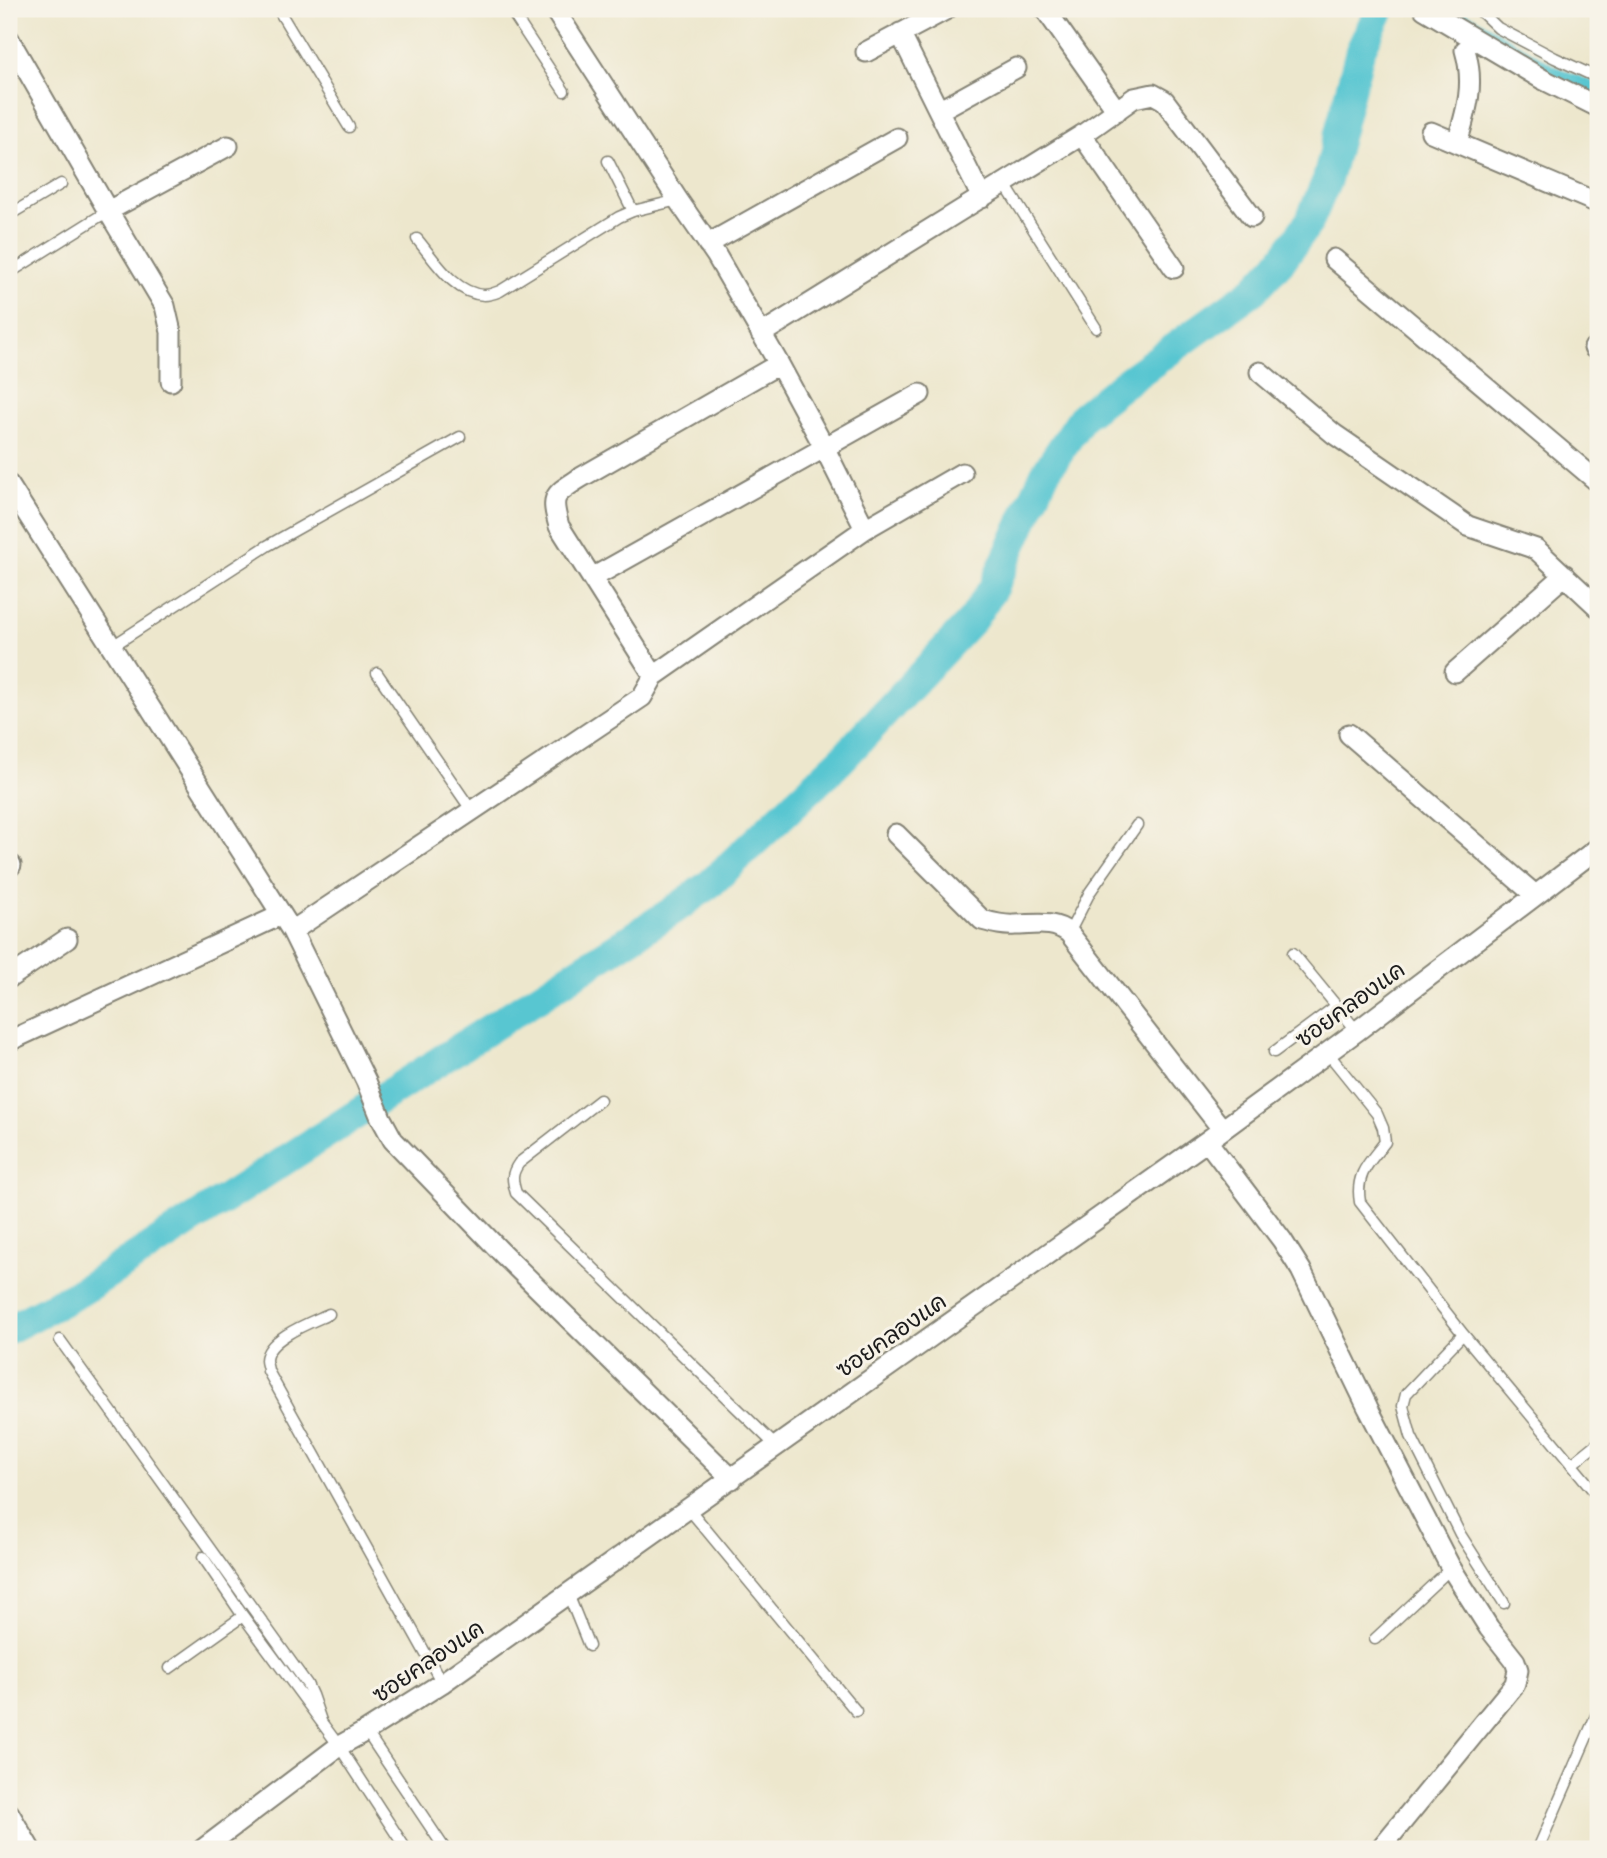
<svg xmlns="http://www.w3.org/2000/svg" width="1607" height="1858" viewBox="0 0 1607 1858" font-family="Kalam,'Playpen Sans Thai',sans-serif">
<rect width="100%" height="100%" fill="#f7f3e8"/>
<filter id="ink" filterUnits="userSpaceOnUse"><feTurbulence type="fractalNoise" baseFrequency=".0143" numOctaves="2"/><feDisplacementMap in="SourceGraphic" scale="14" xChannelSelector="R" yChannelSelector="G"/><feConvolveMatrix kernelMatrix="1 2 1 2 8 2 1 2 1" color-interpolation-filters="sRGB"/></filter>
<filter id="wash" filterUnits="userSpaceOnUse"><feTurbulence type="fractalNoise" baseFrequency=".00686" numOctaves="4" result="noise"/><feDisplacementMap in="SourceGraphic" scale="28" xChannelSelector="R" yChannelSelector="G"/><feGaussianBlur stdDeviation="1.57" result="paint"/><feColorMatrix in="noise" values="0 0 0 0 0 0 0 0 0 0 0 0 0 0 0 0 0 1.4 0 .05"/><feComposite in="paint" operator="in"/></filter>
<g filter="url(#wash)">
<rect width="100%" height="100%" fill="#ede7cd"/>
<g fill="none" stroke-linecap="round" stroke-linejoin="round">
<path stroke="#59c6d1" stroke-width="18" d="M1445 9 1552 74 1598 93"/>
<path stroke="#59c6d1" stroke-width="30" d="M9 1329 80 1292 674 910 711 883 842 759 973 619 993 588 1045 473 1083 416 1122 385 1254 290 1282 260 1309 222 1327 180 1360 51 1380 9"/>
</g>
</g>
<g filter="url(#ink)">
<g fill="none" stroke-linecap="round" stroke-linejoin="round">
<g stroke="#848274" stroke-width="13">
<path id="lane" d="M278 9 349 127
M510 9 564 91
M1478 9 1498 28 1555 58 1598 78
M608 161 633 211
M1004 183 1096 328
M9 215 61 184
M417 239C434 259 454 294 484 295 489 295 495 293 500 291L619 217 633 211 678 200
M9 273 108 211
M111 647 267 546 460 437
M377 673 472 811
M1069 933 1090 892 1137 825
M1293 953 1357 1031
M1274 1052 1336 1006
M1327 1052 1377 1114 1383 1128 1385 1142C1369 1163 1355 1174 1360 1202L1463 1334 1598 1496
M600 1100 519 1163C511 1174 512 1180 516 1193L777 1447
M329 1314C312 1322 267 1338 266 1360 266 1364 268 1367 268 1371L442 1683
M1463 1334 1406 1394 1403 1406 1411 1436 1460 1534 1504 1603
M60 1340 307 1684 312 1695 321 1721
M1572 1464 1598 1443
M689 1509 856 1711
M203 1557 243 1616 339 1746 406 1849
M568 1594 589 1646
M1375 1639 1451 1568
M170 1668 243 1616
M366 1731 445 1849
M1538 1849 1598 1711"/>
</g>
<g stroke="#848274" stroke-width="23">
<path id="street" d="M554 9 678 200 716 255 779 364 824 447 865 529
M1045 9 1117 111
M1424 9 1542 79 1598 107
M900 33 982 198
M9 39 108 211 228 146
M866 52 947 9
M940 110 1016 68
M1431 132 1598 203
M1082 135 1174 268
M1457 143C1467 110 1475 84 1465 50
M108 211 165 306 171 332V381
M708 244 897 138
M1334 259 1598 482
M761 334 1082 135 1134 98 1153 94 1164 100 1252 217
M1594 348 1598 351
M1260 372 1334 434 1468 526 1536 549 1598 607
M9 485 292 931 366 1081 381 1118 393 1140 503 1254 732 1479
M592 578 920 394
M1455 672 1565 575
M654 676 559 526C550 495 554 495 580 478L779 364
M1349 734 1535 895
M896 834 982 920C993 923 1003 926 1015 925 1035 925 1053 920 1069 933L1222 1129
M9 867 11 865
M292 931 642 697 654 676 865 529 962 473
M9 978 67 939
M9 1041 281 915
M1207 1141 1282 1240 1301 1270 1368 1408 1451 1568 1489 1628 1515 1661 1518 1670 1515 1684 1380 1849
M9 1813 30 1849
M203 1849 339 1746 366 1731 442 1683 1207 1141 1357 1031 1598 848"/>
</g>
<use href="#lane" stroke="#fff" stroke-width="10"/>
<use href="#street" stroke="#fff" stroke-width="19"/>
</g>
</g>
<g text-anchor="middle" stroke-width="6" stroke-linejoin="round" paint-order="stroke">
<g font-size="23" fill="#1c1c1c" stroke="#f7f3e8">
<text transform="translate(1350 1004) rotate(-36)" y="8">ซอยคลองแค</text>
<text transform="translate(891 1335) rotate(-35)" y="8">ซอยคลองแค</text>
<text transform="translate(428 1661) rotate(-34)" y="8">ซอยคลองแค</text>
</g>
</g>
<rect width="1607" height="1858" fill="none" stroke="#f7f3e8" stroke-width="35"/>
</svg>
